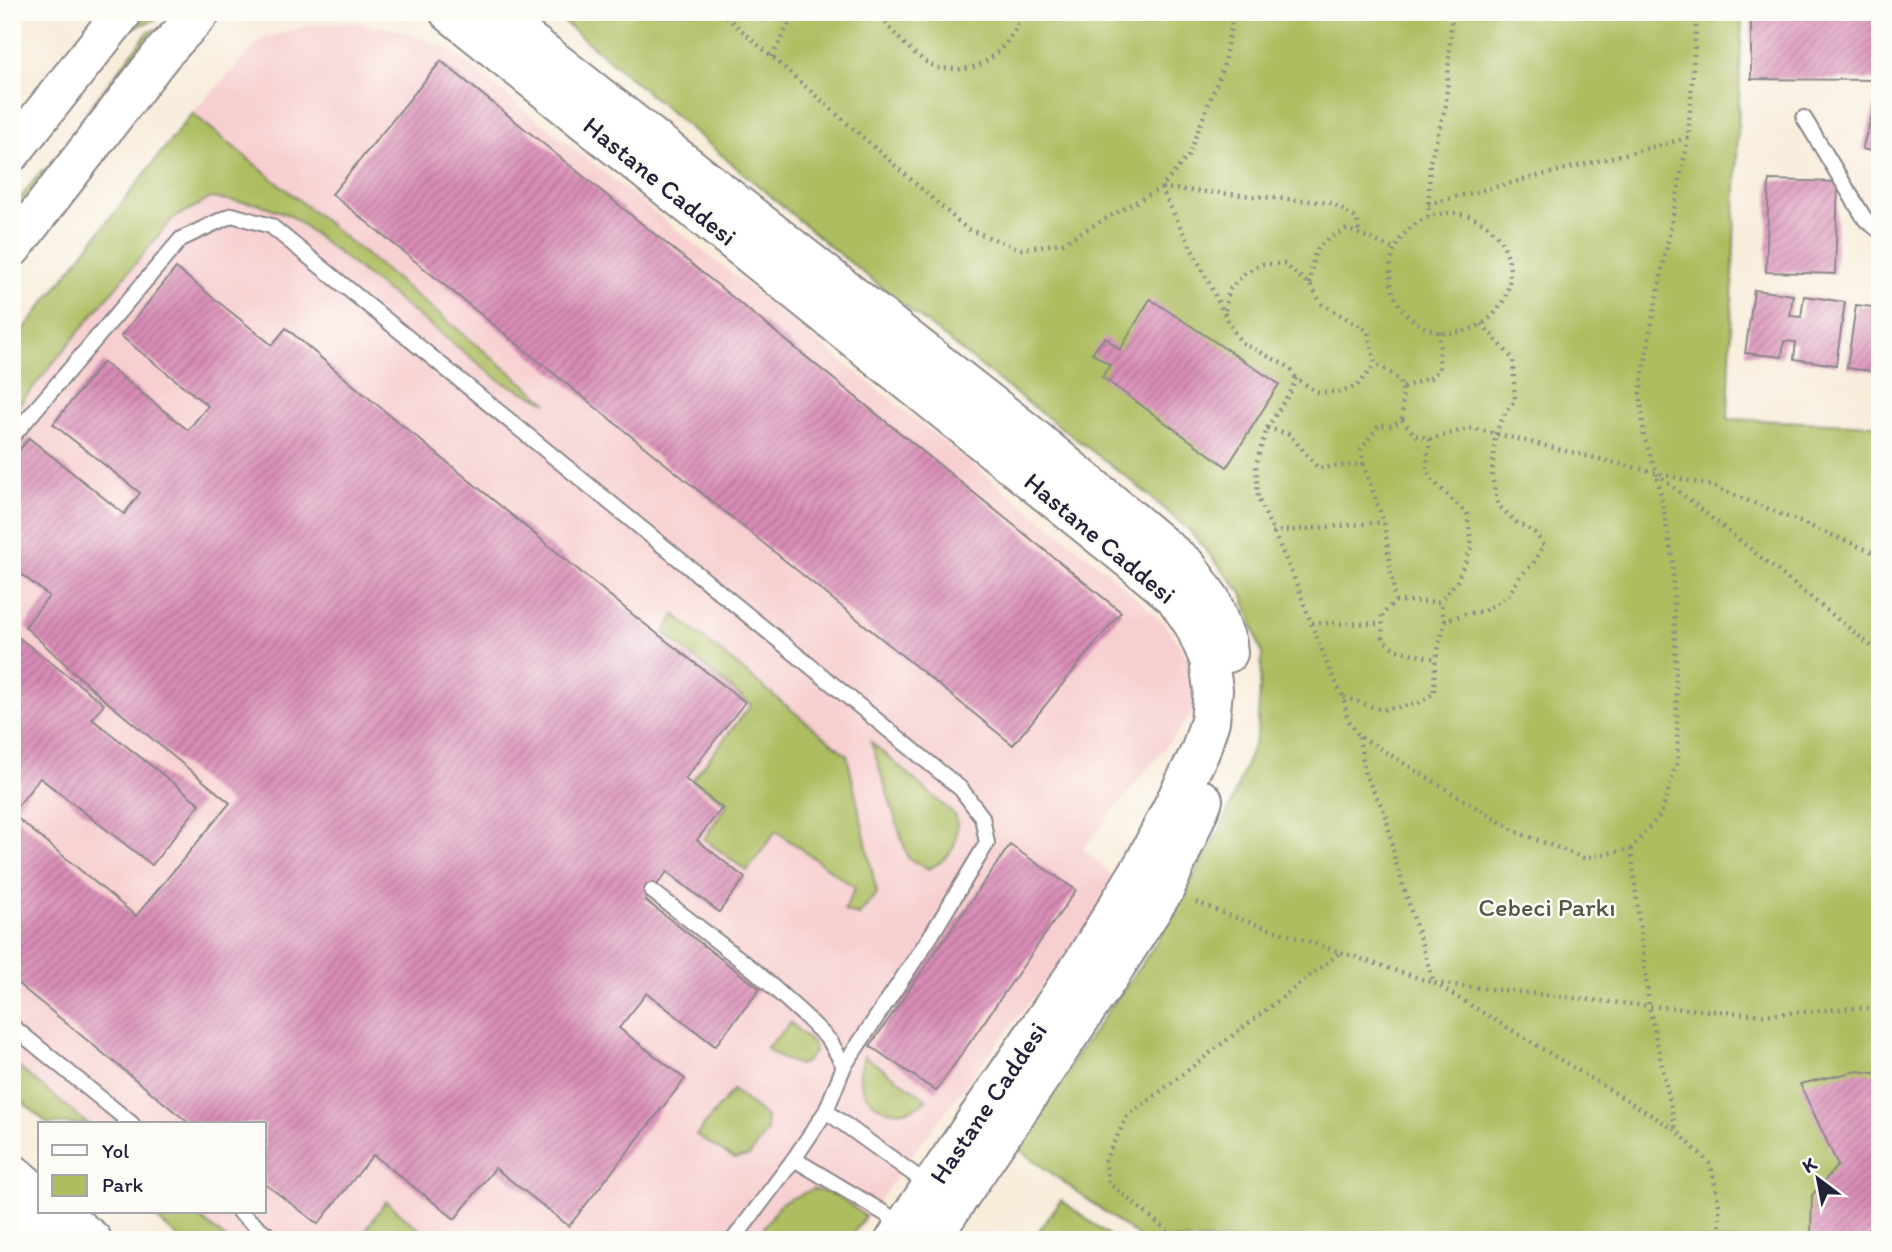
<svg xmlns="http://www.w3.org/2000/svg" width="1892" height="1252" viewBox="0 0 1892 1252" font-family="Itim,sans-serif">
<defs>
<pattern id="building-hatch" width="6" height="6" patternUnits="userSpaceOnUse" patternTransform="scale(1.75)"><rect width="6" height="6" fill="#d98cb6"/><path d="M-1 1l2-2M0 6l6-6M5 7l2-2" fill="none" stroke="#b07295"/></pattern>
</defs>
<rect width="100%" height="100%" fill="#fdfcf7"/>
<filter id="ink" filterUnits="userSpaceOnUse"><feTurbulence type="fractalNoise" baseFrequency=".0143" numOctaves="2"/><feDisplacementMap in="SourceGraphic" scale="14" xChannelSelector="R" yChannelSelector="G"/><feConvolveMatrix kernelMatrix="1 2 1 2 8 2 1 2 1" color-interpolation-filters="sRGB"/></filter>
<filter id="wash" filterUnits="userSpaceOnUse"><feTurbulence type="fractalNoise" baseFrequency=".00686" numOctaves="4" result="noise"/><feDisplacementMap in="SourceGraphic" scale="28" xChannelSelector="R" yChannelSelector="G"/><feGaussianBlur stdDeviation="1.57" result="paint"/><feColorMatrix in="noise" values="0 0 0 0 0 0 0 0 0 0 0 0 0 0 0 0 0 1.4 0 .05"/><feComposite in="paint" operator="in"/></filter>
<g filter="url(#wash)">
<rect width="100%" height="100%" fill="#f8ecda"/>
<path fill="#f7cfd0" d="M352 22 399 30 447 48 1108 572 1164 623 1191 662 1195 710 1083 849 1121 883 911 1156 852 1240H227L193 1212H264V1124H88L12 1062V341L192 113 262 39 310 25Z"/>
<path fill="#adbd60" stroke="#68704e" stroke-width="2" d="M131 12H171V14L113 35Z
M563 12H1742L1728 419 1880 425V1240H1143L1013 1145 1157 942 1223 824 1257 736 1262 654 1242 593 1188 529 1128 478 1011 390 832 248 559 18Z
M172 23 89 132 86 113 148 32Z
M192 113 548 403 502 382 291 216 260 204 211 198 172 219 12 413V345Z
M42 170 59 171 12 229V209Z
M675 615 847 755 877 893 859 915 844 911 855 888 776 831 747 871 704 839 727 804 692 780 751 705 664 633Z
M871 742 956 816C959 844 954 856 929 869L908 858Z
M791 1023 813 1044 814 1052 807 1061 799 1065 780 1058 766 1048Z
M864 1056 927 1099C923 1102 918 1106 914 1108 890 1119 862 1103 860 1078 859 1071 863 1062 864 1056Z
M12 1062 88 1124H48L12 1093Z
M733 1090 766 1117 767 1131 749 1156 735 1159 696 1135Z
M813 1189 838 1196 865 1216 849 1240H755L781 1203Z
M1061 1200 1115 1240H1032Z
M386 1201 432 1240H365L361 1237Z
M149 1212H193L227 1240H181Z"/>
<g id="blocks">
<path fill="url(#building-hatch)" d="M1751 12H1880V80L1751 79Z
M441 61 1121 612 1013 745 332 194Z
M1879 92H1880V153L1862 149Z
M1769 180 1838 182 1835 274 1766 272Z
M176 268 272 345 286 328 353 385 637 618 745 702 685 779 722 808 697 840 745 878 719 912 667 872 645 900 760 989 715 1046 647 993 619 1028 685 1079 569 1226 495 1168 455 1219 373 1155 318 1224 264 1183V1124H190L12 979V821L16 817 136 916 230 803 100 696 25 627 49 596 12 567V459L29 438 124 514 140 493 53 424 103 362 188 430 208 406 121 336Z
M1754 290 1793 295 1790 316 1801 317 1804 296 1845 302 1836 365 1794 359 1796 342 1784 341 1782 357 1745 353Z
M1150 299 1279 384 1227 467 1102 377 1110 365 1092 353 1105 337 1120 350Z
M1856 305 1880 308V372L1847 368Z
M18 637 104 704 92 719 200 804 152 865 40 778 12 813V645Z
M1010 845 1076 890 936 1091 870 1046Z
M1857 1071 1880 1074V1240H1815L1811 1235 1812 1195 1838 1165 1800 1084Z"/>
</g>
</g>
<g filter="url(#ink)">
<use href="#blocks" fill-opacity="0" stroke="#8d878a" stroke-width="2"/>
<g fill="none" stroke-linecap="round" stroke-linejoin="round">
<g stroke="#8d878a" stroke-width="18">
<path id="lane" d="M1804 118 1865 219 1880 231
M12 437 181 239 232 215 271 226 961 789 982 817 987 843 932 934 844 1066 826 1111 794 1159 733 1240
M652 891 754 970 806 1017 830 1041 844 1066
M12 1026 132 1124
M826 1111 930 1186
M794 1159 904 1225
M239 1212 274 1240"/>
</g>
<g stroke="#8d878a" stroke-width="42">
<path id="secondary" d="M449 12 1145 572 1175 597 1194 625 1209 659 1213 690 1210 721 1200 752 1145 862 1083 963 895 1240
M492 12 1029 434 1187 566 1211 600 1227 643 1228 653
M12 152 123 12
M12 248 162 54 201 12
M12 1173 40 1197
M58 1212 92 1240
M12 1214 42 1240
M930 1240 1110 975 1165 889 1203 800"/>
</g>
<path stroke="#8d878a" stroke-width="4.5" stroke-dasharray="2 5" stroke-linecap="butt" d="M721 12 967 229 1021 249 1062 243 1161 188 1188 156 1223 67 1234 12
M876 12C892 31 910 53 931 65 937 69 946 68 953 69 988 72 1011 42 1024 12
M1697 12 1688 138 1650 333 1640 393 1644 437 1657 474 1880 653
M772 57 795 12
M1161 188 1232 329 1241 342 1289 367 1296 378 1317 392H1341L1357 386 1375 364
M1162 188 1332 203 1357 219 1359 233
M1428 204 1688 138
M1390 273a60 60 0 1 1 120 0a60 60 0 1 1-120 0Z
M1428 217 1430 162 1446 105 1452 12
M1310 284C1314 248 1313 246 1347 229L1394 249
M1225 310 1229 290 1246 272 1263 264H1284L1310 285 1322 304 1368 331 1375 364C1408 382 1403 385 1402 420
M1296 378 1291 391 1267 428 1256 464 1258 498 1292 573 1328 666 1343 697 1348 720 1359 736 1517 832 1584 858 1631 849 1661 814 1678 760 1673 563 1657 474
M1403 387 1430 378 1439 370 1440 331
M1267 428 1289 434 1318 468 1363 464 1361 450 1379 425 1392 426 1402 420 1415 435 1430 439 1472 428 1715 487 1880 555
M1430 439 1426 469 1431 479 1467 514 1472 546 1457 581 1440 602
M1363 464 1384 522 1395 601 1382 615 1383 640 1396 650 1436 659
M1272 532 1384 522
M1395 601 1440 602 1445 621
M1312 623 1382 624
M1344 697 1382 710 1419 703 1434 693 1435 663 1445 621 1465 614 1484 611 1509 595 1520 576 1533 564 1544 545 1534 532 1516 522 1498 505 1492 477 1495 435 1505 413 1515 401 1513 359 1481 323
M1359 737 1365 774 1386 815 1395 860 1434 983 1676 1130 1711 1165 1719 1205 1720 1240
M1631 849 1649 1006 1676 1130
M1196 902 1231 916 1434 983 1649 1006 1763 1015 1852 1008 1880 1009
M1179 1240 1109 1183 1105 1160 1127 1117 1341 952"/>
<use href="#lane" stroke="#fff" stroke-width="14"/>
<use href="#secondary" stroke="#fff" stroke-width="38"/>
</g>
</g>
<g text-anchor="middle" stroke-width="5" stroke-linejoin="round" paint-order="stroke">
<g font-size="26" fill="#22223b" stroke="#fdfcf7">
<text transform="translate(660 181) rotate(39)" y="9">Hastane Caddesi</text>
<text transform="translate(1100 538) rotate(40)" y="9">Hastane Caddesi</text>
<text transform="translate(988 1103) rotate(-56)" y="9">Hastane Caddesi</text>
</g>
<g font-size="26" fill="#535848" stroke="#fdfcf7">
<text x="1547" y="916">Cebeci Parkı</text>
</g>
</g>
<rect width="1892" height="1252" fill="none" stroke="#fdfcf7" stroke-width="42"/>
<rect x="38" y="1122" width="228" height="91" fill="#fdfcf7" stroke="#a5a5ac" stroke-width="2"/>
<rect x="52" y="1145" width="35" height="10" fill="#ffffff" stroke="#a5a5ac" stroke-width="2"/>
<text x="102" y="1158" font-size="21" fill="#22223b">Yol</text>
<rect x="52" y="1175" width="35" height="21" fill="#adbd60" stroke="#a5a5ac" stroke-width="2"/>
<text x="102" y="1192" font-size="21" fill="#22223b">Park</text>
<g transform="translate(1818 1179) rotate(328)" stroke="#fdfcf7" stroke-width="5" paint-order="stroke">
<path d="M0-5L12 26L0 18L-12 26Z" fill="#22223b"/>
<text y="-10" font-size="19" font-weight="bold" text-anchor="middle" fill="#22223b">K</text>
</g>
</svg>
